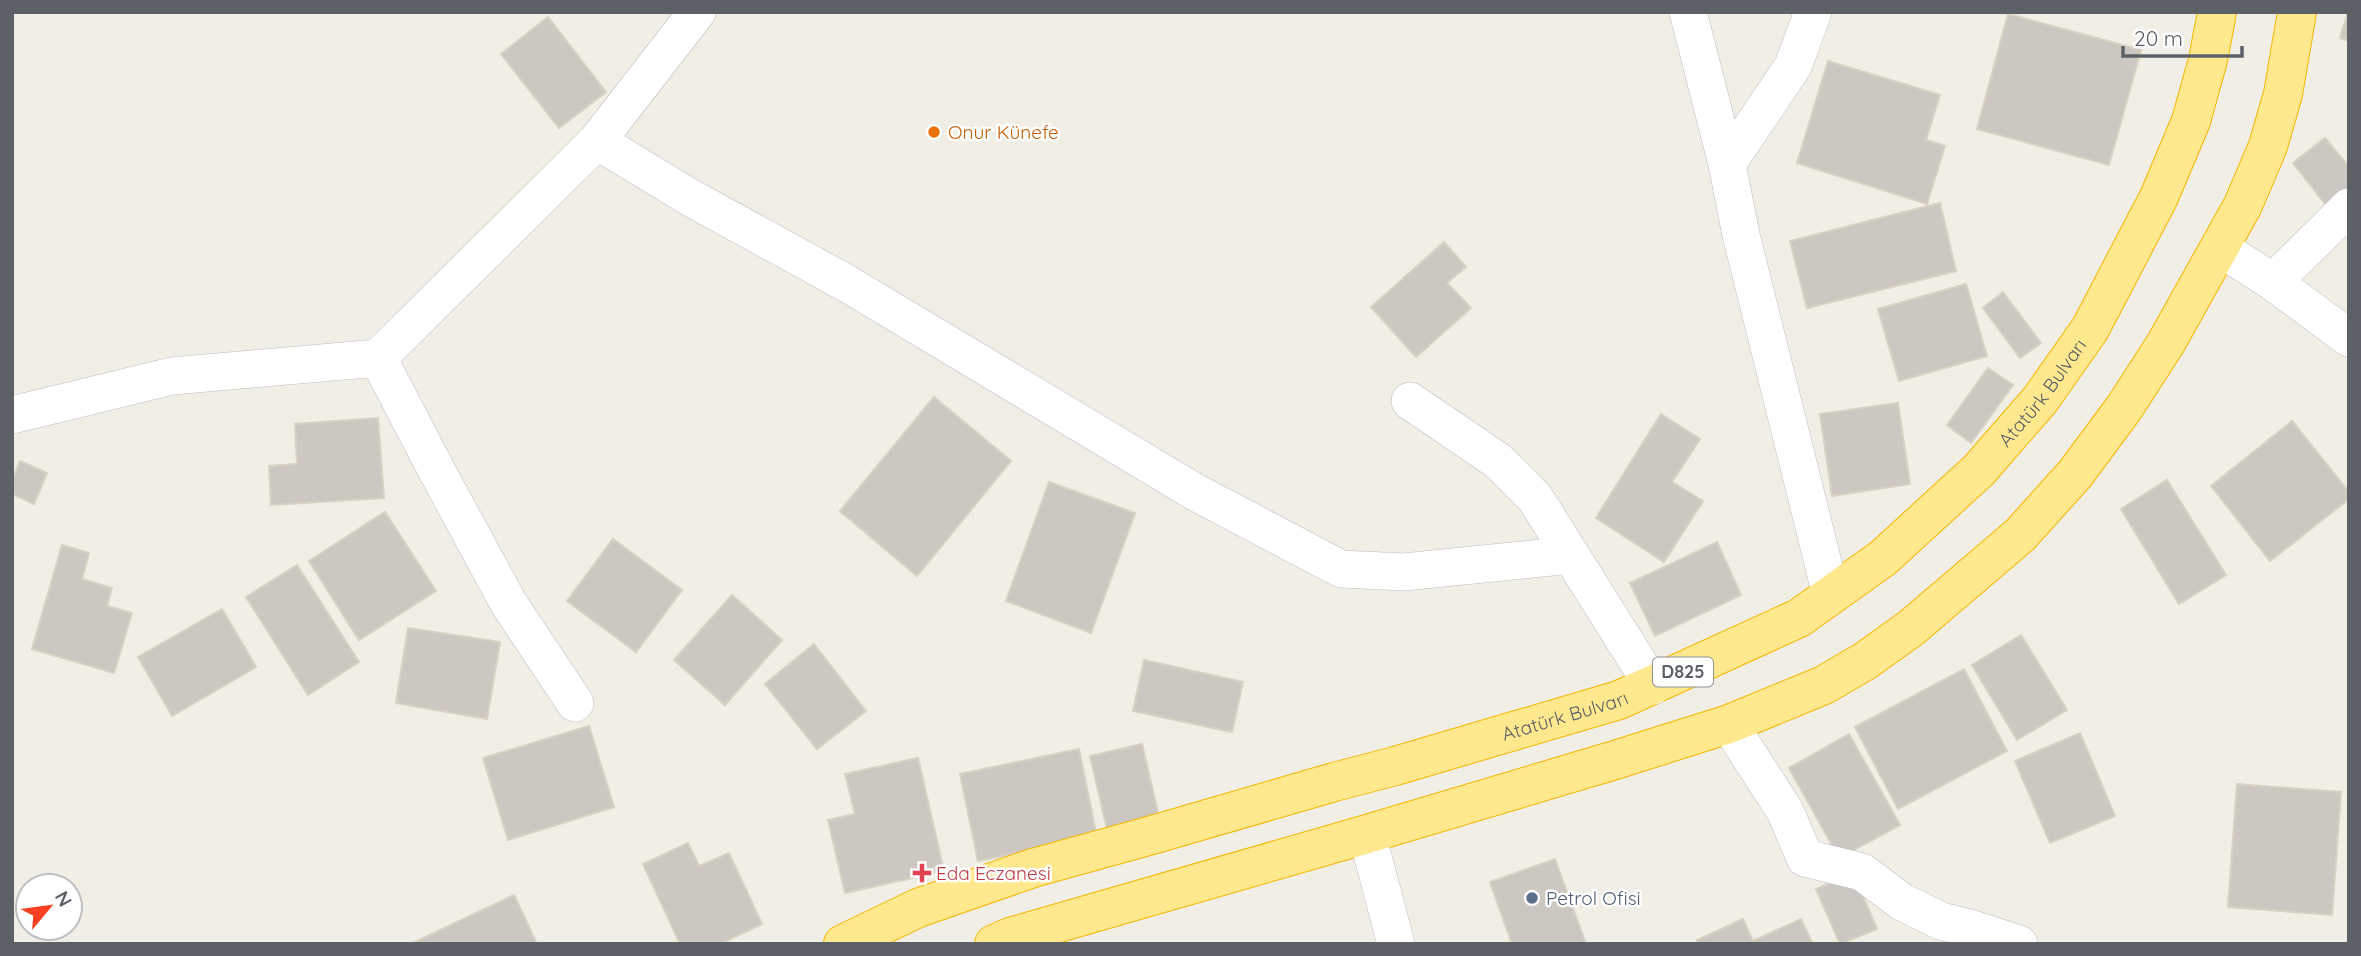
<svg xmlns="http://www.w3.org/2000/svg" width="2361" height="956" viewBox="0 0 2361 956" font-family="Quicksand,sans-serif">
<rect width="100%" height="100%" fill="#f0eee5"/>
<path fill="#ccc8c1" stroke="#d6d1c2" stroke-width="2" d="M2348 12H2349V41L2340 38Z
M2008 14 2141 50 2109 165 1977 129Z
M548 17 606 92 559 128 501 54Z
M1828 61 1940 95 1926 140 1945 146 1927 204 1797 163Z
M2325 138 2349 167V193L2329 209 2293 163Z
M1940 203 1956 271 1807 308 1790 241Z
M1444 242 1466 267 1447 283 1471 308 1416 357 1371 307Z
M1966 284 1987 356 1899 381 1878 309Z
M2003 292 2041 343 2020 358 1983 308Z
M1988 368 2013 385 1971 443 1947 425Z
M934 397 1011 461 917 576 840 511Z
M1898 403 1910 484 1832 496 1820 414Z
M1661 414 1700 439 1672 482 1703 501 1664 562 1596 518Z
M378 418 384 498 271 505 269 466 297 464 295 424Z
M2292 421 2349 492V499L2270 561 2211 486Z
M20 461 47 473 34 504 12 494V481Z
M2167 480 2226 575 2179 604 2121 509Z
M1049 482 1135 513 1091 633 1006 601Z
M385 512 436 591 359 640 309 561Z
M613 539 682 590 636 652 567 601Z
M1717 542 1741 595 1655 636 1630 583Z
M62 545 89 553 82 579 112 588 107 606 132 613 114 673 32 649Z
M297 565 359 662 308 695 246 597Z
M732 595 782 640 725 705 674 660Z
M222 609 256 667 172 716 138 657Z
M408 628 500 642 487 719 396 703Z
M2021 635 2067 710 2017 740 1972 665Z
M814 644 866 711 817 749 765 684Z
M1144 660 1243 682 1232 732 1133 711Z
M1964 669 2007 751 1898 809 1855 727Z
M589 726 614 807 508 840 483 758Z
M2080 733 2115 816 2050 843 2015 761Z
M1849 734 1900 825 1839 858 1789 768Z
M1142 744 1160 821 1108 833 1090 756Z
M1079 749 1097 837 978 861 960 774Z
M918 758 944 871 845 893 828 820 855 814 845 774Z
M2237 784 2341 792 2332 915 2228 907Z
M688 843 699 866 729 853 762 924 720 944H680L643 864Z
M1555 859 1586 944H1512L1490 882Z
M1853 873 1877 929 1840 944 1816 889Z
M514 895 537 944H411Z
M1743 919 1753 941 1801 919 1813 944H1698L1697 940Z"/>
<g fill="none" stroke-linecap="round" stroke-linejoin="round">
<g stroke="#bcbec5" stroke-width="38">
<path id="street" d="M1688 12 1727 164 1741 235 1831 595
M597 141 691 198 846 283 1195 492 1341 569 1404 572 1571 555
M1727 164 1793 66 1813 12
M2220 248 2273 282 2349 338
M2273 282 2349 207
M378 358 438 473 509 604 575 703
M1410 401 1498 461 1535 498 1653 686
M12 415 172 376 378 358 597 141 697 12
M1729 724 1785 811 1805 858 1862 872 1902 902 1941 921 1973 929 2019 944
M1367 834 1396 944"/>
</g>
<g stroke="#f5b600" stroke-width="40">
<g id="highway">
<path id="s1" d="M843 944 918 908 1033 868 1152 835 1334 782 1395 766 1619 700 1799 618 1883 558 1979 470 2040 400 2090 329 2159 197 2191 121 2208 60 2217 12"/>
<path d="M994 944 1010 937 1367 834 1615 760 1729 724 1824 685 1865 661 1911 628 2020 535 2075 474 2124 408 2166 343 2243 205 2268 146 2283 94 2297 12"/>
</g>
</g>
<use href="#street" stroke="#fff" stroke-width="37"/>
<use href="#highway" stroke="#ffe88d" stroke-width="38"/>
</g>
<circle fill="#e8710a" stroke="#fff" stroke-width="2.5" cx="934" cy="132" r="7"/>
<path fill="#e0444e" stroke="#fff" stroke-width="2.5" d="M918.5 862.5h7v7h7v7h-7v7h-7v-7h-7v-7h7z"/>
<circle fill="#5c6f8a" stroke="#fff" stroke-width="2.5" cx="1532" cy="898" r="7"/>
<g text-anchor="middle" stroke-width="5" stroke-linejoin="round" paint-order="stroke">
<rect fill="#fff" stroke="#8d9095" stroke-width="2" x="1653" y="657.5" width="60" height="29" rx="5"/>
<g font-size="18" font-weight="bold" fill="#5c6067">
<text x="1683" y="678">D825</text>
</g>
<g font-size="19" fill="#c56008" stroke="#fff" text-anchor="start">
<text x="948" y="139">Onur Künefe</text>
</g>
<g font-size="19" fill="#5c6067" stroke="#fff">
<text dy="7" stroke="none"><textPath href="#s1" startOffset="1346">Atatürk Bulvarı</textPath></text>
<text dy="7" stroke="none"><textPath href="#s1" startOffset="758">Atatürk Bulvarı</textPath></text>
</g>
<g font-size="19" fill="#be3a42" stroke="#fff" text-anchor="start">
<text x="936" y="880">Eda Eczanesi</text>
</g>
<g font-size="19" fill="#4e5e75" stroke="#fff" text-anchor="start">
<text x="1546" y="905">Petrol Ofisi</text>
</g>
</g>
<rect width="2361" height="956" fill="none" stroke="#5c6067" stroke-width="28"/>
<g transform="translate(49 907) rotate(61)"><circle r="33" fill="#ffffff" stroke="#bebfc2" stroke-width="2"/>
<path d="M0-5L12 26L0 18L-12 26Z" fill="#fa3e21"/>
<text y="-10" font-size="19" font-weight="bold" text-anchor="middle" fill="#5c6067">N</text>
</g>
<path d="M2123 46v10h119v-10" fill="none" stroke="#5c6067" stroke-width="3.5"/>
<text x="2134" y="46" font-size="21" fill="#5c6067" stroke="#ffffff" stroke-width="5" paint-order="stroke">20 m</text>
</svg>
